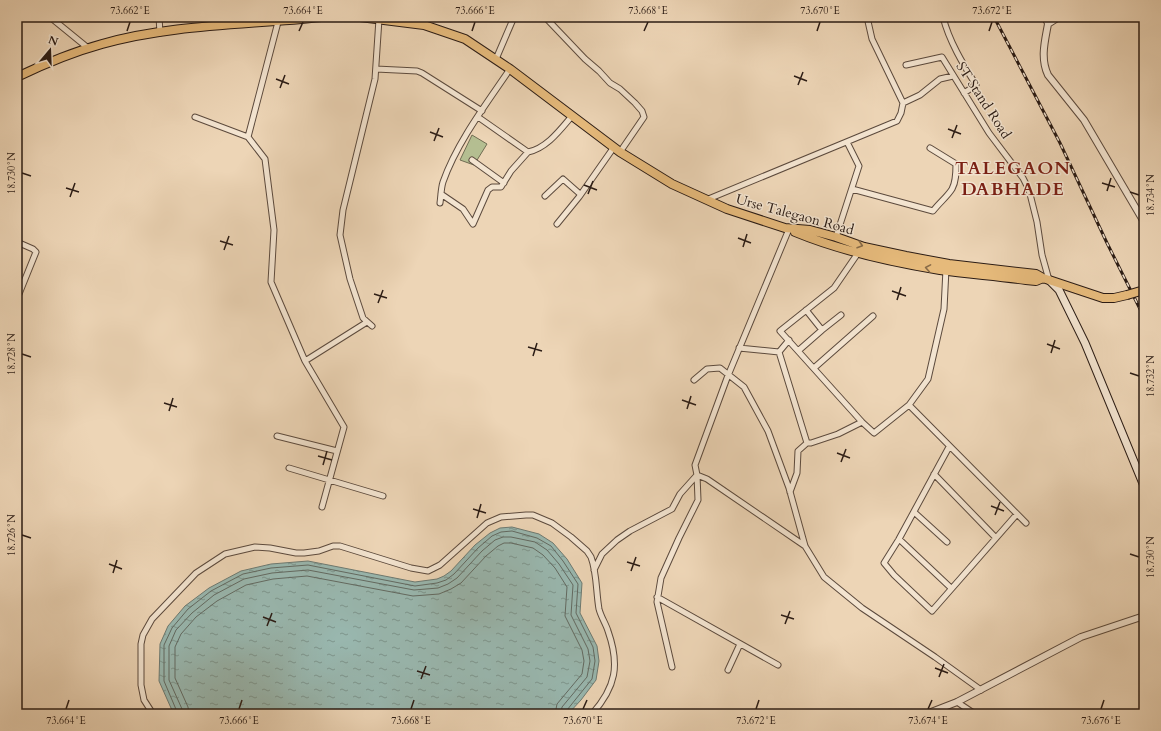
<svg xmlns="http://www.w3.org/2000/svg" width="1161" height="731" viewBox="0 0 1161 731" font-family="Cardo,serif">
<defs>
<pattern id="water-ripples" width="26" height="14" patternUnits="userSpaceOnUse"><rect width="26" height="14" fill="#99b8b0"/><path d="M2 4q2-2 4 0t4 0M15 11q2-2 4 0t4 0" fill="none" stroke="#7d958e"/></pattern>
</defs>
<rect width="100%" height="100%" fill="#edd5b6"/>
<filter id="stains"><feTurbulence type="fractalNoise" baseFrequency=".005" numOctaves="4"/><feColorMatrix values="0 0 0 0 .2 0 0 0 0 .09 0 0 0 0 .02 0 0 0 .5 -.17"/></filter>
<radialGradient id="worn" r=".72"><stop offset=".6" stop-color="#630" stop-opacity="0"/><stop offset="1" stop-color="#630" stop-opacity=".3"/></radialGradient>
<path fill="#b4be91" stroke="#706d53" d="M472 135 487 144 474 165 460 160Z"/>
<path fill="url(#water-ripples)" stroke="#6d7a72" d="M512 527 539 534 553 543 567 559 582 583 580 613 597 646 599 661 596 680 581 700 568 714H175L171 708 159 681 160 644 168 626 185 606 209 588 241 571 271 564 308 561 415 582 437 579 444 576 451 571 475 545 490 533 500 528Z"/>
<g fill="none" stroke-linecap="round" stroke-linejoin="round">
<path stroke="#626a62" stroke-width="1" d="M178 714 164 681V645L172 628 188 609 211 591 243 574 271 568 308 565 415 586 437 583 446 580 454 574 478 548 492 536 501 532 512 531 537 538 551 546 563 561 578 584 576 613 593 647 595 661 592 679 567 710 566 714
M183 714 182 709 169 680V646L176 630 192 613 214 595 244 579 272 573 308 570 414 590 438 588 448 584 457 578 482 551 495 540 503 537H511L535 542 547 550 559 564 573 585 571 615 588 649 590 661 587 677 562 707 561 714
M189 714 188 707 175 678V647L181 634 196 617 217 601 246 585 273 579 307 576 413 596 439 594 451 589 461 583 486 556 498 546 504 543H511L533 548 543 555 555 568 567 587 565 616 582 650 584 661 582 674 557 704 555 714"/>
<g stroke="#5c4a3d" stroke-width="7">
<path id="minor" d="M50 17 88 48
M159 17 160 33
M545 17 585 59 599 71 610 83 620 89 635 103 642 111 644 117 620 152
M867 17 872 39 903 103
M943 17C949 41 963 64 976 85L964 93
M1044 17 1048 24
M278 22 248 137 265 159 274 230 271 282 305 361
M496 59 514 17
M906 65 942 57 989 133 1023 178 1029 190 1037 222 1042 255 1049 280
M376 69 417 71 422 73 482 111
M195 117 248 137
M478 117 528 152C547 148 560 130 572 116
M472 160 504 183
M852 189 933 211C939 203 947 197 952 189 956 182 956 173 956 164L930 148
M441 194 463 209 473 224 488 190 492 187H501L511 171 528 152
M545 196 563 179 580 194
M706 200 897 121 901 113 903 103 920 95 940 79 953 76
M440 203C441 196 441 188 443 182 457 142 487 103 510 69
M557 224 579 197 614 147
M789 229 727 378 695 465 697 475 707 479 805 546
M836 237 859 166 847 142
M17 242 33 249 36 252 17 299
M858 253 834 288 780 331 862 422 874 433 909 405 928 379 944 309 946 269
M372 326 363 318 350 279 340 235 343 210 375 79 379 19
M822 330 841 315
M789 340 779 352 807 443H811L838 434 862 422
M739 348 779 352
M798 351 822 330 806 310
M814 368 873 316
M694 380 707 369 720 368 744 387 768 431 789 488 805 546 824 577 862 608 935 657 981 690
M909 405 1026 523
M277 436 337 451
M949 447 899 539 884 563 894 575 932 611 1017 514
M289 468 383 496
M934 474 996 538
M790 492 797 473 798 451 807 443
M322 507 344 427 305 361 367 322
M914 512 947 542
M899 539 951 588
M594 570 602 554 617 540 630 531 672 509 680 494 697 475
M657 597 778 665
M672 667 657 602 661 578 679 538 698 500 697 475
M728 670 740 644
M957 702 975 714
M153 714 144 700 141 685V644L143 635 152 619 196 573 225 554 255 547 270 548 296 553H304L319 551 333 546H340L411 568 428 571 440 565 487 523 501 517 526 515H533L552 523 571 537 587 551 591 557C597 573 596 592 599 609 601 617 606 624 608 631 620 665 616 687 592 714"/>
</g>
<g stroke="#5c4a3d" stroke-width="8">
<path id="tertiary" d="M1059 17 1048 24C1045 41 1040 58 1048 75L1084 120 1144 222
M926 714 957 702 1081 637 1144 616"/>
</g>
<g stroke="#2b1c15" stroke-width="9">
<path id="secondary" d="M1049 280 1059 290 1085 343 1144 486"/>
</g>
<g stroke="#2b1c15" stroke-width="10">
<path id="trunk" d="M360 17 424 25 465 39 510 69 620 152 672 184 727 209 785 228 810 230 836 237 864 247 906 256 949 264 1036 274 1043 278 1103 298H1114L1127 295
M17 77C44 64 73 52 102 44 172 24 249 25 321 17
M795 232C841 251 891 262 940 270 969 274 997 276 1026 280L1036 281 1043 278"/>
</g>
<use href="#minor" stroke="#f3e4d0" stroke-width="5"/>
<use href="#tertiary" stroke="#f3e4d0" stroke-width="6"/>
<use href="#secondary" stroke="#f3e4d0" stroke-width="7"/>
<use href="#trunk" stroke="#e6ba7b" stroke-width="8"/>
<g stroke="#2b1c15" stroke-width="3">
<path id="rail" d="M994 17 1060 143 1107 243 1144 317"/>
</g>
<use href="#rail" stroke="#f3e4d0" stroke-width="1.5" stroke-dasharray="4.5" stroke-linecap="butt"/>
<g stroke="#2b1c15" stroke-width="10" stroke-linecap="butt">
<path id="trunk-bridge" d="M1127 295 1144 290"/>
</g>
<use href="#trunk-bridge" stroke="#e6ba7b" stroke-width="8"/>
</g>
<defs><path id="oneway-chevron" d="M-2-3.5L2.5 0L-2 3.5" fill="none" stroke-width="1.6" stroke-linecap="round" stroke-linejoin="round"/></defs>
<g stroke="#886b48">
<use href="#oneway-chevron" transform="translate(860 245) rotate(18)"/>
<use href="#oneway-chevron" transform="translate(928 268) rotate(-170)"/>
</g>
<path fill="none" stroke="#2b1c15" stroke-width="1.5" d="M127 31 130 22M299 31 303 22M472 31 475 22M644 31 648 22M817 31 820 22M989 31 992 22M794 76 807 81M276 79 289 84M798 85 803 72M280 88 285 75M948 129 961 134M430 132 443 137M952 138 957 125M434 141 439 128M22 173 31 176M1102 183 1115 187M584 185 597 190M66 188 79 192M1107 191 1111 178M1130 192 1139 195M588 194 593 181M70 197 75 183M738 238 751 243M220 241 233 245M743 247 747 234M224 250 229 236M892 291 906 296M374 294 387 298M897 300 901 287M378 303 383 290M1047 344 1060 349M528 347 542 351M1051 353 1055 340M22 354 31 357M533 356 537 343M1130 373 1139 376M682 400 696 405M164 403 177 407M687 409 691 396M169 411 173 398M837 453 850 458M318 456 332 460M841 462 846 449M323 465 327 451M991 506 1004 511M473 509 486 513M995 515 1000 502M477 518 481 504M22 535 31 538M1130 554 1139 557M627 562 640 566M109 564 122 569M631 571 636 557M113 573 117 560M781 615 794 619M263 617 276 622M785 624 790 611M267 626 272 613M935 668 948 673M417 671 430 675M939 677 944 664M421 679 426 666M66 709 69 700M239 709 242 700M411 709 414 700M583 709 587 700M756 709 759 700M928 709 932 700M1101 709 1104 700"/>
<g text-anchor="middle" stroke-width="3" stroke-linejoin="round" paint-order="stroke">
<g font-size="14" fill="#2b1c15" stroke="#f3e4d0">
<text transform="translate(984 100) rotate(57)" y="5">ST Stand Road</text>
<text transform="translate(795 214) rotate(15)" y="5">Urse Talegaon Road</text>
</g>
<g font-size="18" font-weight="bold" letter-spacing="1" fill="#7a1f14" stroke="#f3e4d0">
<text x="1013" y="174">TALEGAON<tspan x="1013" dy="21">DABHADE</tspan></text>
</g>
</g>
<rect width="1161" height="731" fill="none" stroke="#edd5b6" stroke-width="44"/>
<g transform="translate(50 50) rotate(19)" stroke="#f3e4d0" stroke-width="3" paint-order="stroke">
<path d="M0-3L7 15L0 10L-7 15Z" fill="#2b1c15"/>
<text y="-6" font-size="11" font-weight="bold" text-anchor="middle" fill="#2b1c15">N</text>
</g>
<rect x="22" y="22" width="1117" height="687" fill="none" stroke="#2b1c15" stroke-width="1.5"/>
<g font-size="10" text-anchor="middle" fill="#2b1c15">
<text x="130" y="14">73.662°E</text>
<text x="303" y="14">73.664°E</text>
<text x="475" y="14">73.666°E</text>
<text x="648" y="14">73.668°E</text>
<text x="820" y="14">73.670°E</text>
<text x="992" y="14">73.672°E</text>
<text transform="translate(11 173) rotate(-90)" y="4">18.730°N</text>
<text transform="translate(1150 195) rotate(-90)" y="4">18.734°N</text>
<text transform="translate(11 354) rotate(-90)" y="4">18.728°N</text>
<text transform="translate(1150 376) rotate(-90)" y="4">18.732°N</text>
<text transform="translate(11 535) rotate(-90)" y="4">18.726°N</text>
<text transform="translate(1150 557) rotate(-90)" y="4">18.730°N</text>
<text x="66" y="724">73.664°E</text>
<text x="239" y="724">73.666°E</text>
<text x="411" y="724">73.668°E</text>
<text x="583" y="724">73.670°E</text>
<text x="756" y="724">73.672°E</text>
<text x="928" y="724">73.674°E</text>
<text x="1101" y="724">73.676°E</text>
</g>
<rect width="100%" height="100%" filter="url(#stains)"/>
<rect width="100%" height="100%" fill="url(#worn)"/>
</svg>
